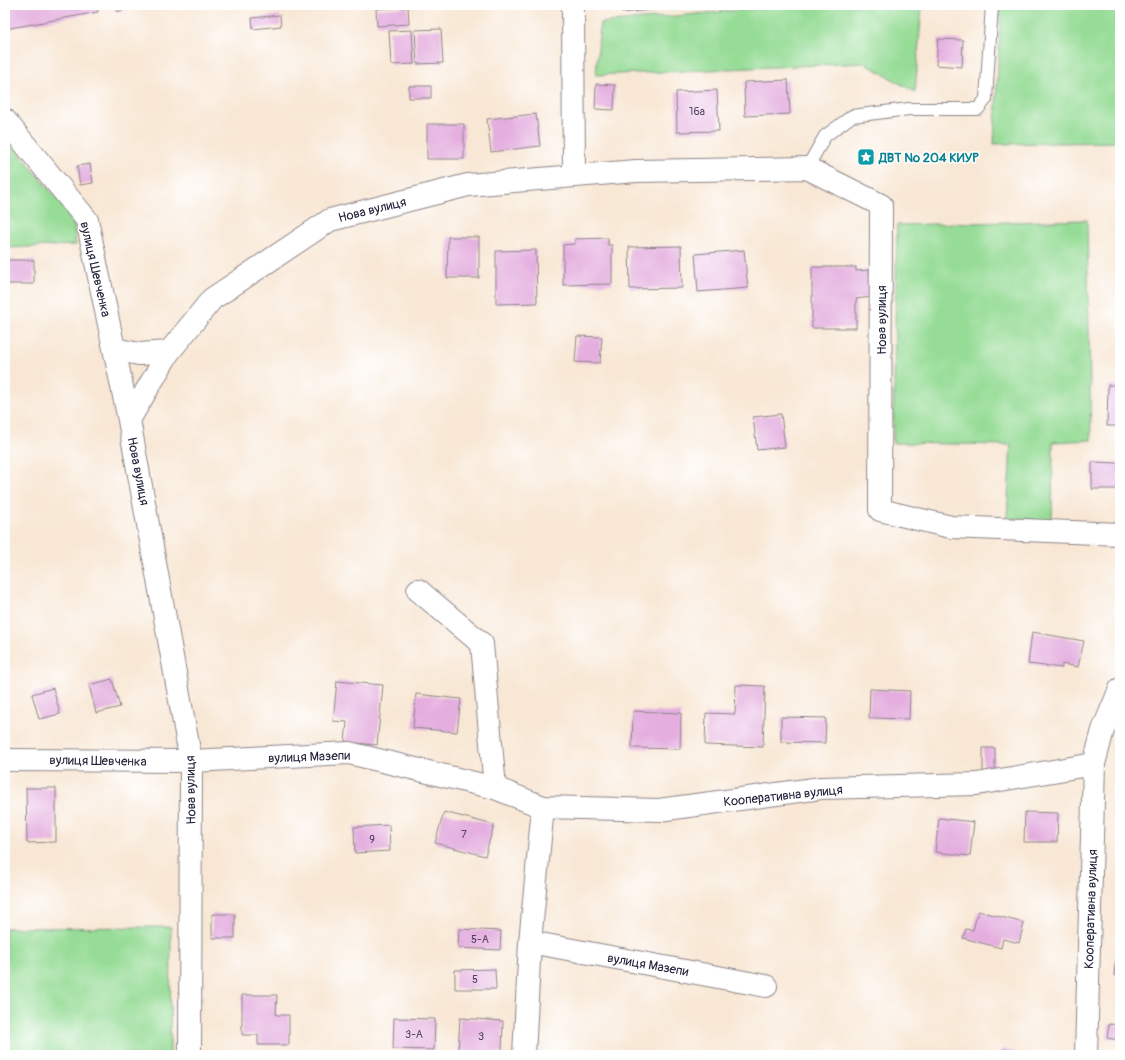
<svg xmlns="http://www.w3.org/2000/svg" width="1125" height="1060" viewBox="0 0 1125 1060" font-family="Pangolin,sans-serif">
<rect width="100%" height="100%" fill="#fff"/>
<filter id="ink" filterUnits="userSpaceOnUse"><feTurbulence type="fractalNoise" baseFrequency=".025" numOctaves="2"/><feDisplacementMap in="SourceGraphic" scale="8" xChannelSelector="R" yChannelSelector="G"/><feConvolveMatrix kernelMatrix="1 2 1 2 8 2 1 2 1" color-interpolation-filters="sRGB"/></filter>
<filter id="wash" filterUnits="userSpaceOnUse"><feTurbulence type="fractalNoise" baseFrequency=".012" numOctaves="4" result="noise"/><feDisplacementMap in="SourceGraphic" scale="16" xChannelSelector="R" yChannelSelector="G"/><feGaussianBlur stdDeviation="0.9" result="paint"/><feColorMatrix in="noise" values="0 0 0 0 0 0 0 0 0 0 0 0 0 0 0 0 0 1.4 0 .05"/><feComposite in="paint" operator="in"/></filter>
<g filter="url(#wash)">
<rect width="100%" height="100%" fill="#f8e7d4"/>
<path fill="#96dc96" stroke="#5c7f68" d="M793 5H922L915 92 864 63 596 75 600 23Z
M1001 5H1120V142L994 144Z
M5 135 73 219 76 245 5 248Z
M1087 220 1091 440 1053 442 1052 522 1007 518 1011 445 893 443 897 225Z
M171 927 170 1055H5V928Z"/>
<g id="blocks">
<path fill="#e4afdf" d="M5 5H97L98 12 5 29Z
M114 5H136L117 12Z
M621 5H670V8L622 13Z
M408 7 409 24 377 26 376 9Z
M280 15 281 26 253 29 252 18Z
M441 29 443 63 417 64 415 30Z
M412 30 414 64 391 65 389 31Z
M938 39 963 40 962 67 936 65Z
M788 80 790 114 745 116 744 82Z
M596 84 615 85 614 110 595 109Z
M409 86H431V98H409Z
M717 90 719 131 677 132 676 92Z
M536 114 540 146 491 152 487 119Z
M427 124H464V159H427Z
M90 164 93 183 80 185 77 166Z
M448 237H479V278H447Z
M608 238V245H612V284L563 285V245L575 244V239Z
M681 246 682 288 630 289 629 247Z
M536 250 537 303 496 304V251Z
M744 250 748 288 698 292 695 254Z
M5 260H34V284H5Z
M812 267H856V271L869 270 871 297 856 299V328H812Z
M577 336 602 337 600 363 575 362Z
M1108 385H1120V426H1107Z
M781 414 785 447 757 450 753 417Z
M1092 462 1120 463V489H1092Z
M1032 632 1084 641 1078 667 1062 664V668L1028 664Z
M112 679 120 707 96 713 89 685Z
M337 681 383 685 377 745 345 742 347 722 333 721Z
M736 685 765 686 763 747 705 745 706 713 735 714Z
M53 688 60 714 39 719 32 694Z
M870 689 910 691 909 719 869 718Z
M416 694 461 699 457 732 413 728Z
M633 711 681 713 680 749 632 748Z
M781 717 826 718 825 743 781 742Z
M983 748H995V773L983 772Z
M26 788H56V842L27 843Z
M444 812 494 825 485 856 435 843Z
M1025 812 1058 813 1057 842H1024Z
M939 818 974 822 970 856 935 852Z
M389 825 390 851 355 853 354 827Z
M978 911 1024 923 1019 943 1003 939 1001 948 963 938 966 929 973 930Z
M212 914H235V938H212Z
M459 929 501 931 500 950 458 948Z
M1117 949 1120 950V976L1114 975Z
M495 969 496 989H455V970Z
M242 995H277L276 1015H289V1045H258V1035H242Z
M394 1018 435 1019 434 1050 393 1049Z
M460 1018 503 1021 502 1053 458 1051Z
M1109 1024 1120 1025V1040L1107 1038Z
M1003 1049 1025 1055H1001Z"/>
</g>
</g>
<g filter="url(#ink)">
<use href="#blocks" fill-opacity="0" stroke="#8d8488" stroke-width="1"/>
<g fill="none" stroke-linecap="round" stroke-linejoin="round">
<g stroke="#8d8488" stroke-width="14">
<path id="service" d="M807 168 825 136 852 116 909 109H978L986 99 992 5"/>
</g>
<g stroke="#8d8488" stroke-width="24">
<path id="minor" d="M573 5 574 176
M5 120 87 220 129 420 191 761 190 1055
M114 349 139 354 169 352
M129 420 169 352 212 299 330 220 468 185 636 171 807 168 881 205 880 510 951 527 1120 534
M418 590 482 644 495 788
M5 760 191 761 349 753 495 788 543 807 530 942 524 1055
M543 807 659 810 821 788 977 784 1094 764
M530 942 766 986
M1086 1055 1094 764 1103 730 1120 689"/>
</g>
<use href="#service" stroke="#fff" stroke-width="12"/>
<use href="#minor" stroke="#fff" stroke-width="22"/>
</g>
</g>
<defs>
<g id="sight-square" transform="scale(0.9)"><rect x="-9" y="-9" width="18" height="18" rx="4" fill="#0f9aa8" stroke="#fff"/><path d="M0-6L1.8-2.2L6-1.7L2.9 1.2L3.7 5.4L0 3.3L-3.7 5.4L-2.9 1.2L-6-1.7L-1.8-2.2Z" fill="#fff"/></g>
</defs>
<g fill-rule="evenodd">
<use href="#sight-square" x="866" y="157"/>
</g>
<g text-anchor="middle" stroke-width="3" stroke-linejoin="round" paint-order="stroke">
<g font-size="11" fill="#524564">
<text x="697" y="115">16а</text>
<text x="464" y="838">7</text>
<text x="372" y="843">9</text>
<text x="480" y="943">5-А</text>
<text x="475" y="983">5</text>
<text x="414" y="1038">3-А</text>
<text x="481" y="1040">3</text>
</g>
<g font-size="13" font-weight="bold" fill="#0d838f" stroke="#fff" text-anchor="start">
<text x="879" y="162">ДВТ № 204 КИУР</text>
</g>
<g font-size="13" fill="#22223b" stroke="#fff">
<text transform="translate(372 209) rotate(-14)" y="5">Нова вулиця</text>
<text transform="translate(96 269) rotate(77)" y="5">вулиця Шевченка</text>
<text transform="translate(881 320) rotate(-90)" y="5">Нова вулиця</text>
<text transform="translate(139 471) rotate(79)" y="5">Нова вулиця</text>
<text transform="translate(309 756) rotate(-2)" y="5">вулиця Мазепи</text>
<text transform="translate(98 760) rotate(1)" y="5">вулиця Шевченка</text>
<text transform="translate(190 790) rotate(-91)" y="5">Нова вулиця</text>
<text transform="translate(783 795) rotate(-6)" y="5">Кооперативна вулиця</text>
<text transform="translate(1090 909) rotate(-88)" y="5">Кооперативна вулиця</text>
<text transform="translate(648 964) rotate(10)" y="5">вулиця Мазепи</text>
</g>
</g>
<rect width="1125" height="1060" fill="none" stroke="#fff" stroke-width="20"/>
</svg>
